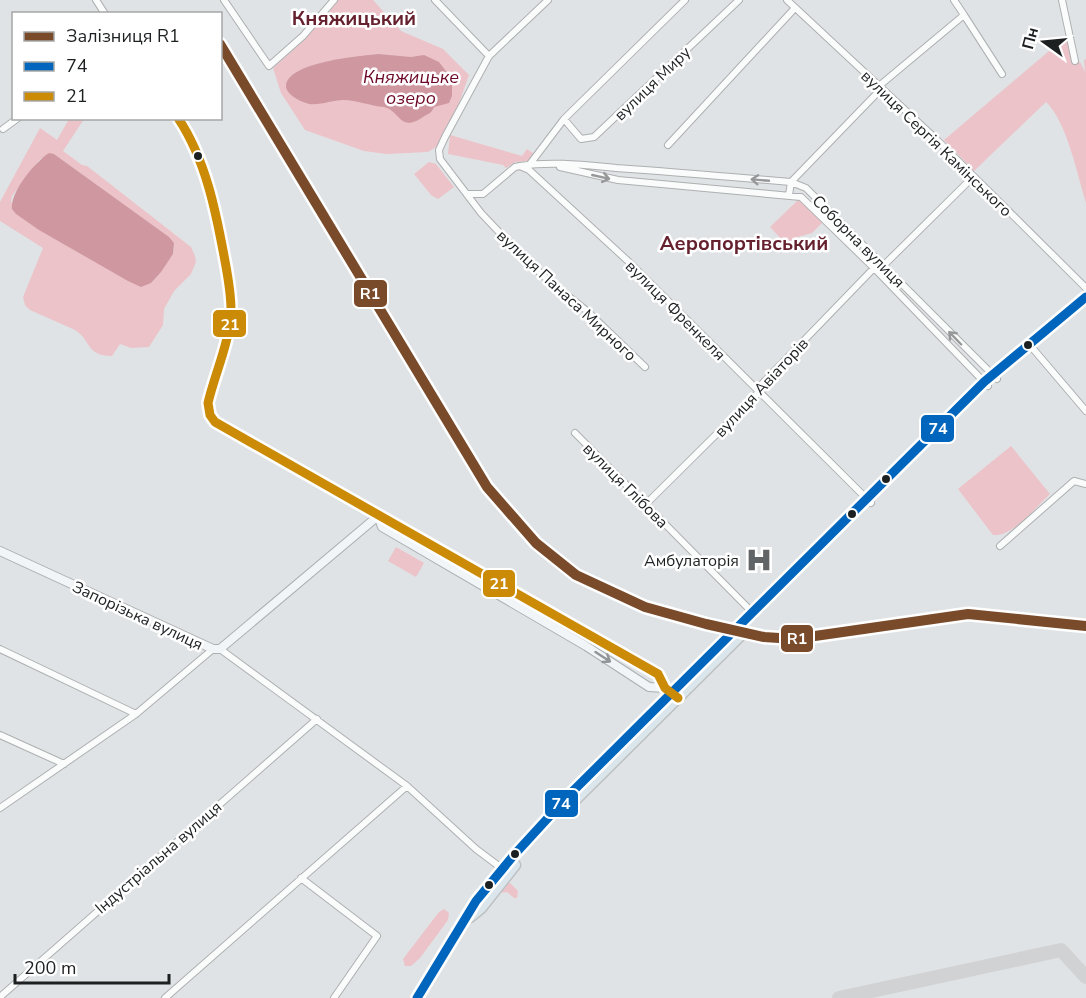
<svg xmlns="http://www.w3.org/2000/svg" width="1086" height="998" viewBox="0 0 1086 998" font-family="'Nunito Sans',sans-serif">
<rect width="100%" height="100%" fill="#e0e3e5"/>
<path fill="#ebc3c9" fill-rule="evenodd" d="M338 0H373L401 31 443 49 469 75 458 106 436 147 428 152 386 154 364 151 305 130 281 93 273 68 304 40Z
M1068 35 1075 64 1080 62 1085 72 1084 60 1086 59V203C1077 174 1067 122 1046 102L974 171 944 140Z
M69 119H84L63 151 82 165 87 166 191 247 195 256 196 262 191 274 174 291 164 309 163 325 149 347 131 348 120 344 112 356C86 356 91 340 75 330 60 323 45 317 30 310L25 305 23 297 43 248 0 221V202L40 128 57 140ZM54 154 168 237 174 243 173 254 151 283 11 202 12 196 40 159Z
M450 135 522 156 527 149 534 154 528 161 515 162 506 168 503 165 448 154Z
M429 162 436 164 454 187 438 199 431 195 414 174Z
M799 199 823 222 812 233 794 238 787 245 770 227Z
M1011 446 1050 494C1036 507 1013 537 993 535L958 489Z
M396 547 424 563 416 577 388 561Z
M506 882 510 883 518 891 517 898H514L507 892 499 893Z
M444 909 449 913 448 920 420 958 411 966H405L403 959 439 912Z"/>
<path fill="#cf98a0" d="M378 54 411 57 424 55 439 62 449 75 452 84V96L449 103 434 107C431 114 429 113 423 117 399 133 401 111 384 107 370 106 357 100 343 100 332 100 316 107 306 103 299 101 286 94 286 86 287 62 360 56 378 54Z
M49 153 54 154 169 237 174 243 173 254 161 272 151 283 141 287 128 281 39 230 16 214 12 209C10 192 35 162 49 153Z"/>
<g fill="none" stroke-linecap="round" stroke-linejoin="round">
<path stroke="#d0d2d3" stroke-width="14" d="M839 998 1061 950 1086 977"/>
<g stroke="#adb0b1" stroke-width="8">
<path id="street" d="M96 0 105 14
M224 0 269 66 303 36 334 0
M435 0 489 56
M548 0 489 56 445 137 439 150 440 159 481 213 519 253 549 281 587 311 645 367
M787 0 936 139 1086 288
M954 0 964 15
M1062 0 1075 61
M879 86 964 15 1002 74
M178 118C206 160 216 212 225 261 228 277 231 294 231 310 230 342 215 373 208 403 210 417 214 421 225 428L378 516
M564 119 581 139 594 137 739 0
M3 129 18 118
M668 145 795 8
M530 164 564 119 685 0
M520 166C552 161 584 165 616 168 675 172 733 177 791 182L806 188 997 379
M560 167 618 180 801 197 874 268 988 386
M468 194H483L515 167 520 166 529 170 629 262 871 503
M789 195 791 182 882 88
M882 267 973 177
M1029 344 1086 411
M575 433 753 613
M646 504 759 392 760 386 874 268
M1000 546 1074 481 1086 484
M0 649 136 714
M220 649 407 786 476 849 504 870
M0 735 64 764
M0 808 136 714 213 649
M301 878 377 936 334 998
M0 997 317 719
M165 998 407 786"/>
</g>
<g stroke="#adb0b1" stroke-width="10">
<path id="secondary" d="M378 516 658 674 665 688 675 696
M378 516 382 527 586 646 649 687 665 688
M0 551 213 649H220L378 516"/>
</g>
<g stroke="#bec0c1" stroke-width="13">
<path id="highway" d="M574 801 744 632
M470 917 481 908 515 865
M417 998 476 901 514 855 569 795 984 382 1086 297"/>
</g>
<use href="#street" stroke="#fafbfb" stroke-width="6"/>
<use href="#secondary" stroke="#f1f5f7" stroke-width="8"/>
<use href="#highway" stroke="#dbe6ec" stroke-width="10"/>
<g stroke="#fff" stroke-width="14">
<path id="bus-1" d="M417 998 476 901 514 855 569 795 984 382 1086 297"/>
</g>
<g stroke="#fff" stroke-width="14">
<path id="bus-2" d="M178 118C206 160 216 212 225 261 228 277 231 294 231 310 230 342 215 373 208 403L210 415 215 422 658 674 665 688 678 698"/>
</g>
<use href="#bus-1" stroke="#0065bd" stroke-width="9"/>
<use href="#bus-2" stroke="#cb8b07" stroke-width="9"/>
<g stroke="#fff" stroke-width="15">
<path id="rail-1" d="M220 44 487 487 536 543 576 575 645 607 706 624 764 637 794 639 968 614 1086 626"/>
</g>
<use href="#rail-1" stroke="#7a4b2a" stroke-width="10"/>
</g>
<defs><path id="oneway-shaft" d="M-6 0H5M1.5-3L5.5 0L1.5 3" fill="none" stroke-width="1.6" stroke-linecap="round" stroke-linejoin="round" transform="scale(1.5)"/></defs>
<g stroke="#979899">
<use href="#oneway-shaft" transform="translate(601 177) rotate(13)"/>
<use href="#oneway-shaft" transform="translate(760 180) rotate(-175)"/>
<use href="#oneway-shaft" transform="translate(955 338) rotate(-134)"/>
</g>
<use stroke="#929597" href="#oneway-shaft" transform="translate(603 657) rotate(33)"/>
<defs>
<g id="hospital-bare" transform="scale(2.07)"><path d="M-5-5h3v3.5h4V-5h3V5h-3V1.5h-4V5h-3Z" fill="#616466" stroke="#fff" stroke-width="2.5" paint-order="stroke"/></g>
</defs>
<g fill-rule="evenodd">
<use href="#hospital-bare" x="759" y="560"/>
</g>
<g fill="#1d2021" stroke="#fff" stroke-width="2">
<circle cx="198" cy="156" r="5"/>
<circle cx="1028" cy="345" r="5"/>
<circle cx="886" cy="479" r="5"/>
<circle cx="852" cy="514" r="5"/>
<circle cx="515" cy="854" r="5"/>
<circle cx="489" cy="885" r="5"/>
</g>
<g text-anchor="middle" stroke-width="5" stroke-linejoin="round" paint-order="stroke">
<g font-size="16" fill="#1d2021" stroke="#fff">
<text transform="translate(652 83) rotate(-44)" y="6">вулиця Миру</text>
<text transform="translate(937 143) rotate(44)" y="6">вулиця Сергія Камінського</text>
<text transform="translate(859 241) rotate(45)" y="6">Соборна вулиця</text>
<text transform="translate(567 295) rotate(43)" y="6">вулиця Панаса Мирного</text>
<text transform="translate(676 310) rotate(45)" y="6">вулиця Френкеля</text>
<text transform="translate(761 387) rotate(-47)" y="6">вулиця Авіаторів</text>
<text transform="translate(626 485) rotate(45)" y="6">вулиця Глібова</text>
<text transform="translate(138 615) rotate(25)" y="6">Запорізька вулиця</text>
<text transform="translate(158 857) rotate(-41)" y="6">Індустріальна вулиця</text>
</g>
<g font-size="16" fill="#1d2021" stroke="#fff" text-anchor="end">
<text x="739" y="566">Амбулаторія</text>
</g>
<g font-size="18" font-style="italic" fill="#6d0928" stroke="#fff">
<text x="411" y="83">Княжицьке<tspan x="411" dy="21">озеро</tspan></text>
</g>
<g font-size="20" font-weight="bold" fill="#66212f" stroke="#fff">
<text x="354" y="25">Княжицький</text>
<text x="744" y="250">Аеропортівський</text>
</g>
</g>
<g stroke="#fff" stroke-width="2">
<rect x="353" y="279" width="35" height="29" rx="6" fill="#7a4b2a"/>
<rect x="212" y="309" width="35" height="29" rx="6" fill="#cb8b07"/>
<rect x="920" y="414" width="35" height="29" rx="6" fill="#0065bd"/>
<rect x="482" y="569" width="34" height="29" rx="6" fill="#cb8b07"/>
<rect x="780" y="624" width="34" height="29" rx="6" fill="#7a4b2a"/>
<rect x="544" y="789" width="35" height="29" rx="6" fill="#0065bd"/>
</g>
<g font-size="16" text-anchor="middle" font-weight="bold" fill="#fff">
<text x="370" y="299">R1</text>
<text x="230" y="330">21</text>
<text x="938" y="434">74</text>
<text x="499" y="589">21</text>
<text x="797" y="644">R1</text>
<text x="561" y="809">74</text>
</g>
<rect x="12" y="12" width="210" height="108" fill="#ffffff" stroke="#a5a6a6" stroke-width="1.5"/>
<rect x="24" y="32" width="30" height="9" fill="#7a4b2a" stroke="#a5a6a6" stroke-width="1.5"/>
<text x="66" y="42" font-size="18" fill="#1d2021">Залізниця R1</text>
<rect x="24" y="62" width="30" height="9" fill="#0065bd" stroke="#a5a6a6" stroke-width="1.5"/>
<text x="66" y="72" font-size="18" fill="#1d2021">74</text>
<rect x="24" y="92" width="30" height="9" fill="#cb8b07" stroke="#a5a6a6" stroke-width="1.5"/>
<text x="66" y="102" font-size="18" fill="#1d2021">21</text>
<g transform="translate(1044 42) rotate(285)" stroke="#ffffff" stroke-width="4.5" paint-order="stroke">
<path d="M0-4.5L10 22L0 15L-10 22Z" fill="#1d2021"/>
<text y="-9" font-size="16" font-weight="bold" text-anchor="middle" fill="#1d2021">Пн</text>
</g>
<path d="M15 974v9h154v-9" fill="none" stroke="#1d2021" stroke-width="3"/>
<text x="24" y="974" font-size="18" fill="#1d2021" stroke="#ffffff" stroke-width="4.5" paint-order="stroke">200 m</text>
</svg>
